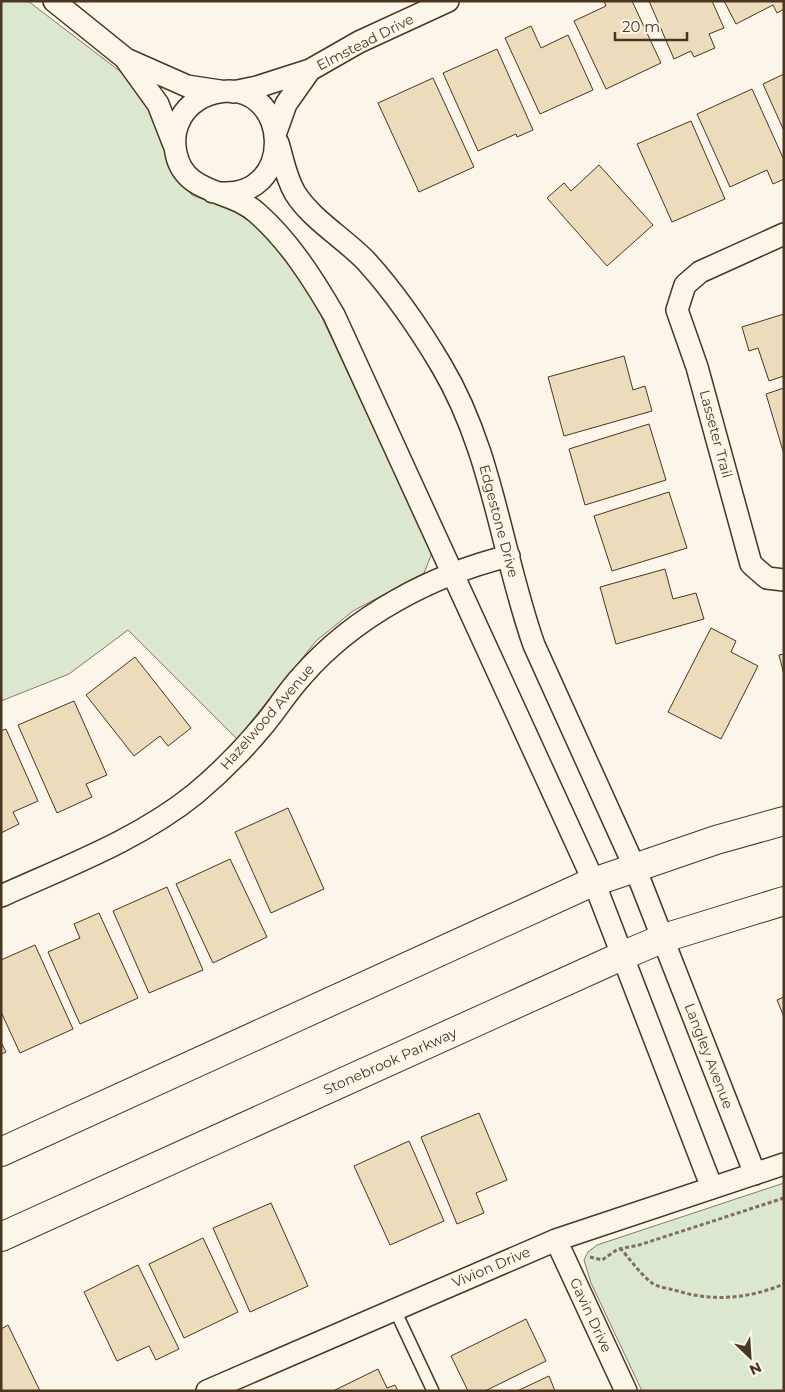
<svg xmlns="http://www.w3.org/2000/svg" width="785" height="1392" viewBox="0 0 785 1392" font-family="Montserrat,sans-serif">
<rect width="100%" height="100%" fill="#fbf6e9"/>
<path fill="#dce7d0" stroke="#887966" d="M1 1H28L121 72 157 112 180 181 192 195 255 219 271 236 317 307 432 553 424 573 353 611 316 641 237 739 128 630 69 674 1 701Z
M784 1183V1391H642L591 1283 584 1260 588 1252 597 1245Z"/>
<path fill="#ecdcbc" stroke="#4a3520" d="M604 1H632L661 63 606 89 574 21 606 6Z
M649 1H712L724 28 709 34 715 48 694 57 691 51 674 59Z
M724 1H784V9L777 13 773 5 736 24Z
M531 26 541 48 568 35 593 90 540 114 505 38Z
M497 49 533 130 517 137 516 134 478 151 443 73Z
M784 74V131L763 84Z
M433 78 474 167 419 192 378 103Z
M752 89 784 160V179L773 184 767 170 730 187 697 114Z
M691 121 725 199 672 222 637 144Z
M599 165 653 225 607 266 547 198 564 183 571 191Z
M784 314V376L769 381 758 348 749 351 742 327Z
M624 356 633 390 645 386 652 411 564 436 548 377Z
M784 388V450L783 451 766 394Z
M649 424 666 480 585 505 569 449Z
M669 492 687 548 612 571 594 516Z
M665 569 673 599 696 593 704 619 616 644 600 587Z
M711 628 736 641 731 652 758 666 721 739 668 712Z
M784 654V675L779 655Z
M135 657 191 728 168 746 160 736 134 756 86 695Z
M74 701 107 775 86 784 92 797 57 813 18 725Z
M6 729 38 801 13 812 19 824 1 833V731Z
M288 808 324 889 271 913 235 832Z
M230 859 267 937 213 963 176 884Z
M167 887 203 970 149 993 113 911Z
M99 913 138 998 80 1024 48 952 80 938 74 924Z
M35 945 73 1029 20 1053 1 1012V960Z
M784 997V1017L777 1000Z
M1 1042 6 1052 1 1054Z
M479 1113 507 1180 476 1193 484 1213 457 1224 421 1137Z
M409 1141 444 1221 390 1245 354 1166Z
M271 1203 308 1286 250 1312 213 1228Z
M203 1238 238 1312 184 1338 149 1264Z
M138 1265 179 1349 156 1360 149 1346 117 1361 84 1292Z
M526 1319 546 1361 485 1391H468L451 1356Z
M8 1325 40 1391H1V1329Z
M378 1369 387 1388 395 1385 398 1391H333Z
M549 1376 555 1391H517Z"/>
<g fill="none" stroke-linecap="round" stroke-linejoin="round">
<g stroke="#4a3520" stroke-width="14">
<path id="lane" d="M394 1308 433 1391"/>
</g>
<g stroke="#4a3520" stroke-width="24">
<path id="street" d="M54 1 126 59 187 86 220 91
M127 61 158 104 174 145
M233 92 257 87 310 70 359 42 448 1
M276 132 286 104 310 70
M278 143C283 160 286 178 295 193 311 219 345 239 366 261 395 293 419 328 441 365 493 452 501 552 534 645L635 868 755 1174
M213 192C300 206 292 74 214 93 198 97 184 108 178 124 174 133 174 143 176 153 184 195 231 189 257 213 289 241 313 279 334 315L594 882 712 1188
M784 234 700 272 685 285 677 310 697 367 751 564 767 578 784 580
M1 896C67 866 138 840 195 794 219 774 242 751 262 727 276 711 287 692 302 676 354 616 432 575 509 556
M556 1240 626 1391
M207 1391 556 1240 784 1164"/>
</g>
<g stroke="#4a3520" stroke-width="30">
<path id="secondary" d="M1 1152 588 884 716 840 784 821
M1 1237 624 955 664 938 784 901"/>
</g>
<path stroke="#7f6f5c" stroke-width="3" stroke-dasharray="4 2.5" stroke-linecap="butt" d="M620 1248C630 1259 640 1274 652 1283 657 1287 667 1288 674 1290 712 1302 748 1299 784 1284
M590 1257 602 1260 618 1249 639 1245 784 1198"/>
<use href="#lane" stroke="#fbf6e9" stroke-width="11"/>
<use href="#street" stroke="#fbf6e9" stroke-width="21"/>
<use href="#secondary" stroke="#fbf6e9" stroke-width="28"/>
</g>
<g text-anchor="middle" stroke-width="4" stroke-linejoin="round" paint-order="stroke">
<g font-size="14" fill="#4a3520" stroke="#fbf6e9">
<text transform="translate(365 42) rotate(-27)" y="5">Elmstead Drive</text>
<text transform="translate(716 434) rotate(75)" y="5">Lasseter Trail</text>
<text transform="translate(499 521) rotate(75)" y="5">Edgestone Drive</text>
<text transform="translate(267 717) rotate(-49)" y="5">Hazelwood Avenue</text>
<text transform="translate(709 1056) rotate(69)" y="5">Langley Avenue</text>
<text transform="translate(390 1061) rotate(-24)" y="5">Stonebrook Parkway</text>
<text transform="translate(491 1267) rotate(-23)" y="5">Vivion Drive</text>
<text transform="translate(591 1315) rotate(65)" y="5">Gavin Drive</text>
</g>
</g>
<rect width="785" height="1392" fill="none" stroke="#4a3520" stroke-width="5"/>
<g transform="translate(750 1357) rotate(155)" stroke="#fbf6e9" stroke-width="4" paint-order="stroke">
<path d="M0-4L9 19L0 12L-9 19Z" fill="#4a3520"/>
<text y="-8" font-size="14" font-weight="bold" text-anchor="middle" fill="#4a3520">N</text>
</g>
<path d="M615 32v8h72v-8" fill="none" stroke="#4a3520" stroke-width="2.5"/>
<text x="622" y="32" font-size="15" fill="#4a3520" stroke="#fbf6e9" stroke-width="4" paint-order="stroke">20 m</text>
</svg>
